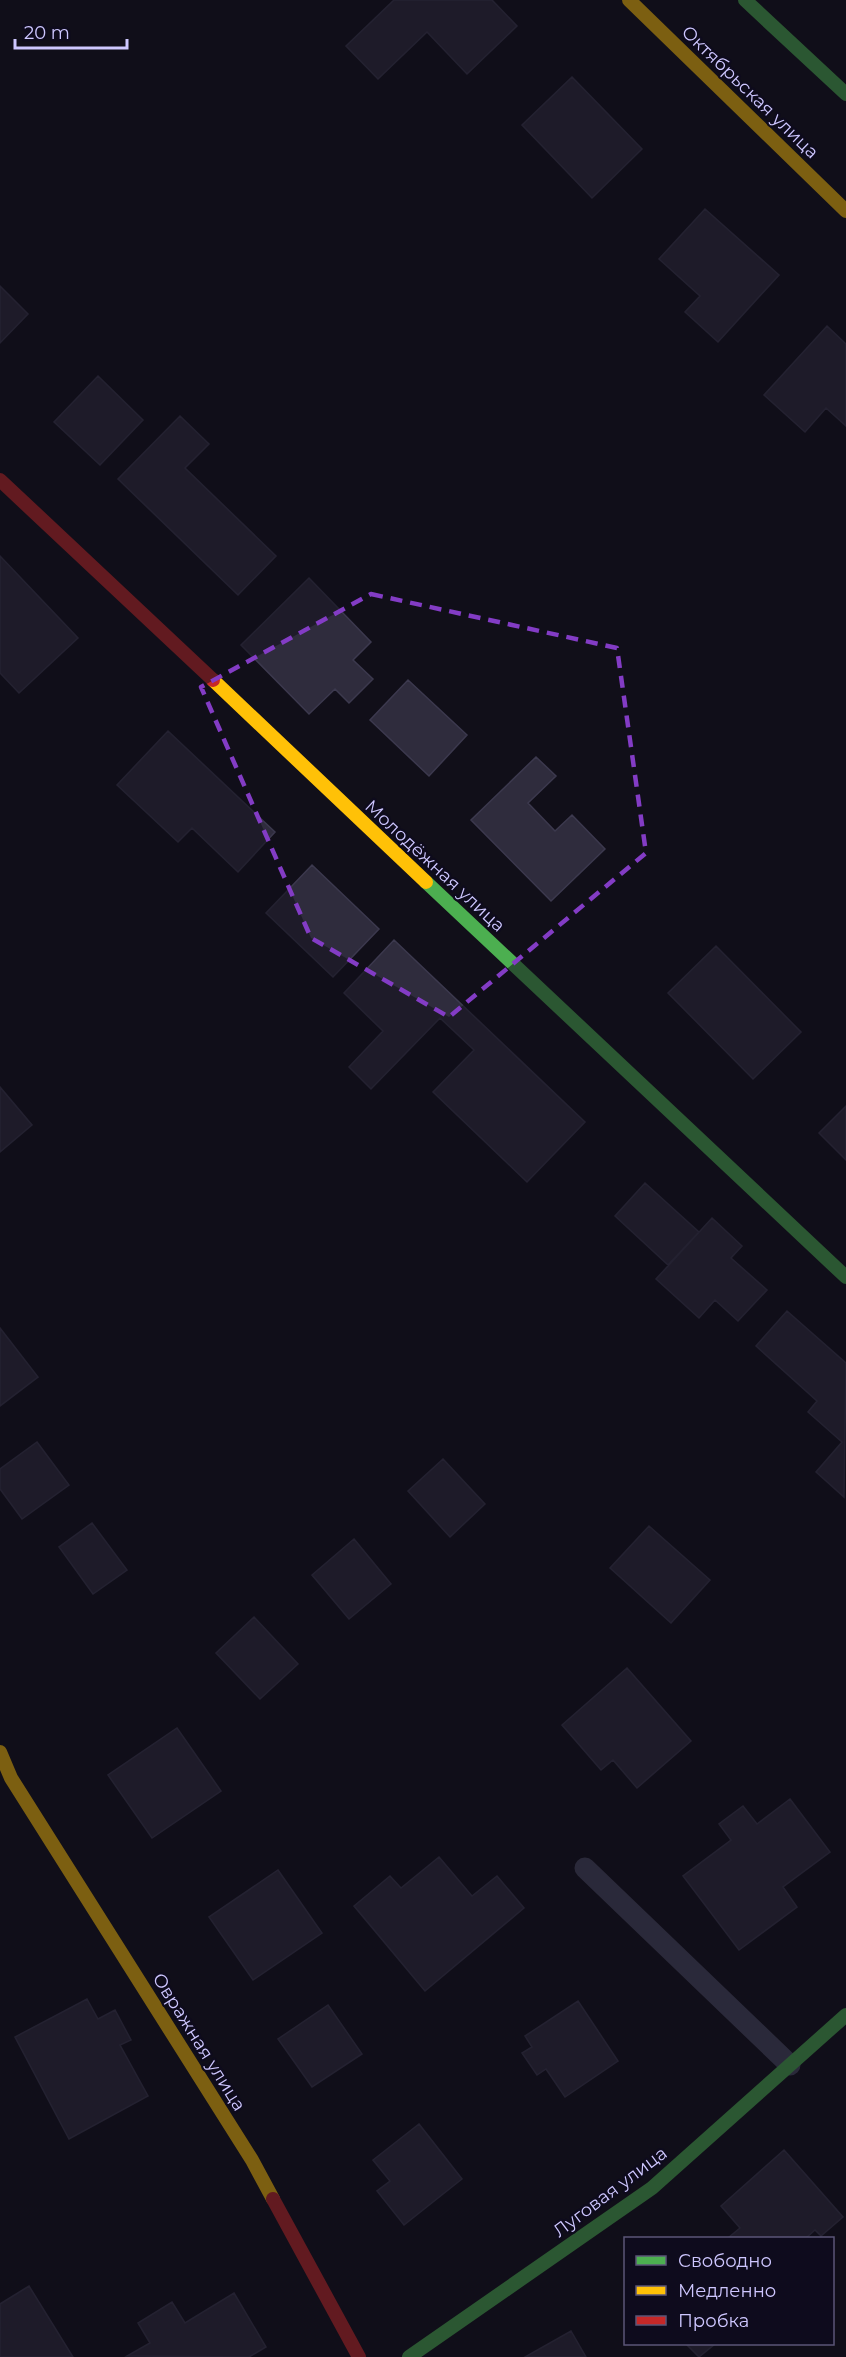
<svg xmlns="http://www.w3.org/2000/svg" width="846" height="2357" viewBox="0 0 846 2357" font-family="Montserrat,sans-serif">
<rect width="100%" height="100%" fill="#110f19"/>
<path fill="#2f2c3d" stroke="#3c394e" stroke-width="1.5" d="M394 0H492L517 26 467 74 427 32 378 79 346 46Z
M572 77 642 149 592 198 522 125Z
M705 209 779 275 718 342 685 312 700 296 659 259Z
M0 286 28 314 0 343Z
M827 326 846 344V426L826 408 805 432 764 395Z
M98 376 143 420 100 465 54 422Z
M180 416 209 444 185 468 276 556 238 595 118 479Z
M0 556 78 638 19 693 0 673Z
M309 578 371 642 353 660 373 679 349 703 335 689 309 714 241 645Z
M408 680 467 735 429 776 370 720Z
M168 731 275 832 238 872 192 828 178 842 117 785Z
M536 757 556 776 528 803 555 831 572 815 605 849 551 901 471 820Z
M312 865 379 929 333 977 266 913Z
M394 940 585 1122 527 1182 433 1092 474 1050 440 1018 371 1089 349 1067 383 1031 344 993Z
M716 946 801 1032 753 1079 668 993Z
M0 1087 32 1125 0 1152Z
M846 1106V1160L819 1133Z
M645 1183 699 1232 668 1265 615 1216Z
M712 1218 742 1246 731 1258 767 1290 738 1321 715 1300 699 1318 656 1279Z
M787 1311 846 1363 844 1497 816 1472 842 1442 808 1412 817 1401 756 1346Z
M0 1328 38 1377 0 1406Z
M37 1442 69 1485 22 1519 0 1489V1469Z
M443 1459 485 1504 450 1537 408 1491Z
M92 1523 127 1570 93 1594 59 1547Z
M649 1526 710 1580 671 1623 610 1568Z
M354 1539 391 1584 349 1619 312 1575Z
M254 1617 298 1664 260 1699 216 1653Z
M627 1668 691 1741 637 1788 613 1760 601 1770 562 1725Z
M177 1728 221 1791 152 1838 108 1775Z
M790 1799 830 1852 783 1887 797 1907 739 1950 683 1876 731 1840 719 1824 743 1806 757 1824Z
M439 1857 472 1896 497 1876 524 1908 425 1991 354 1906 390 1876 401 1888Z
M278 1870 322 1933 253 1980 209 1917Z
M87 1999 98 2019 115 2010 131 2040 120 2045 148 2096 69 2139 15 2037Z
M578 2001 618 2061 565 2097 546 2069 537 2075 522 2053 532 2047 525 2036Z
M328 2005 362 2054 312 2087 278 2039Z
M419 2124 462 2179 404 2225 377 2191 390 2181 373 2160Z
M784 2150 843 2217 821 2236 815 2230 806 2238H728L740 2228 721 2206Z
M29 2286 73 2357H0V2304Z
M234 2293 266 2347 249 2357 127 2356 150 2343 138 2323 172 2302 185 2323Z
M571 2331 586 2357H525Z
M686 2344H715L699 2357Z"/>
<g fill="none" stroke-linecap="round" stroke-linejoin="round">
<path stroke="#4b4a62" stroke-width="21" d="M585 1868 790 2065"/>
<path stroke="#4caf50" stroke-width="14" d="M745 0 846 94
M426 882 846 1277
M409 2357 652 2188 846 2015"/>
<path stroke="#ffc107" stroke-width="14" d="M629 0 846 211
M213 680 426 882
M0 1752 11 1778 252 2160 273 2199"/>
<path stroke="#c62828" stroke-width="14" d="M0 480 213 680
M273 2199 359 2357"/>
</g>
<path d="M0 0H846V2357H0ZM371 594 617 648 646 853 449 1017 311 938 201 687Z" fill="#110f19" fill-opacity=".55" fill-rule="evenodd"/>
<path fill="none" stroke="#833cc5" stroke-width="4.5" stroke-dasharray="12 8" stroke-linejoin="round" d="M371 594 617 648 646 853 449 1017 311 938 201 687Z"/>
<g text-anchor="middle" stroke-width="4.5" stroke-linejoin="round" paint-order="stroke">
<g font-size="18" fill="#cec7ff" stroke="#0e0b1d">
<text transform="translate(750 92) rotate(44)" y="6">Октябрьская улица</text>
<text transform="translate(435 866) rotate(43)" y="6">Молодёжная улица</text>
<text transform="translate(199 2042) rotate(58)" y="6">Овражная улица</text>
<text transform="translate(610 2192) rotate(-37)" y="6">Луговая улица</text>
</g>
</g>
<rect x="624" y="2237" width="210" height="108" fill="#0e0b1d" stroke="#5b5677" stroke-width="1.5"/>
<rect x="636" y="2256" width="30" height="9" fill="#4caf50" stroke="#5b5677" stroke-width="1.5"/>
<text x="678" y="2267" font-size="18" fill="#cec7ff">Свободно</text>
<rect x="636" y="2286" width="30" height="9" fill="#ffc107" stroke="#5b5677" stroke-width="1.5"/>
<text x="678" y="2297" font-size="18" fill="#cec7ff">Медленно</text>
<rect x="636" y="2316" width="30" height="9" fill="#c62828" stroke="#5b5677" stroke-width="1.5"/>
<text x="678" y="2327" font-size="18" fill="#cec7ff">Пробка</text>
<path d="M15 39v9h112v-9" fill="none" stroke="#cec7ff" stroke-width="3"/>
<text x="24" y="39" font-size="18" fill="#cec7ff" stroke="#0e0b1d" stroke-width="4.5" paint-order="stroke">20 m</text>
</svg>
